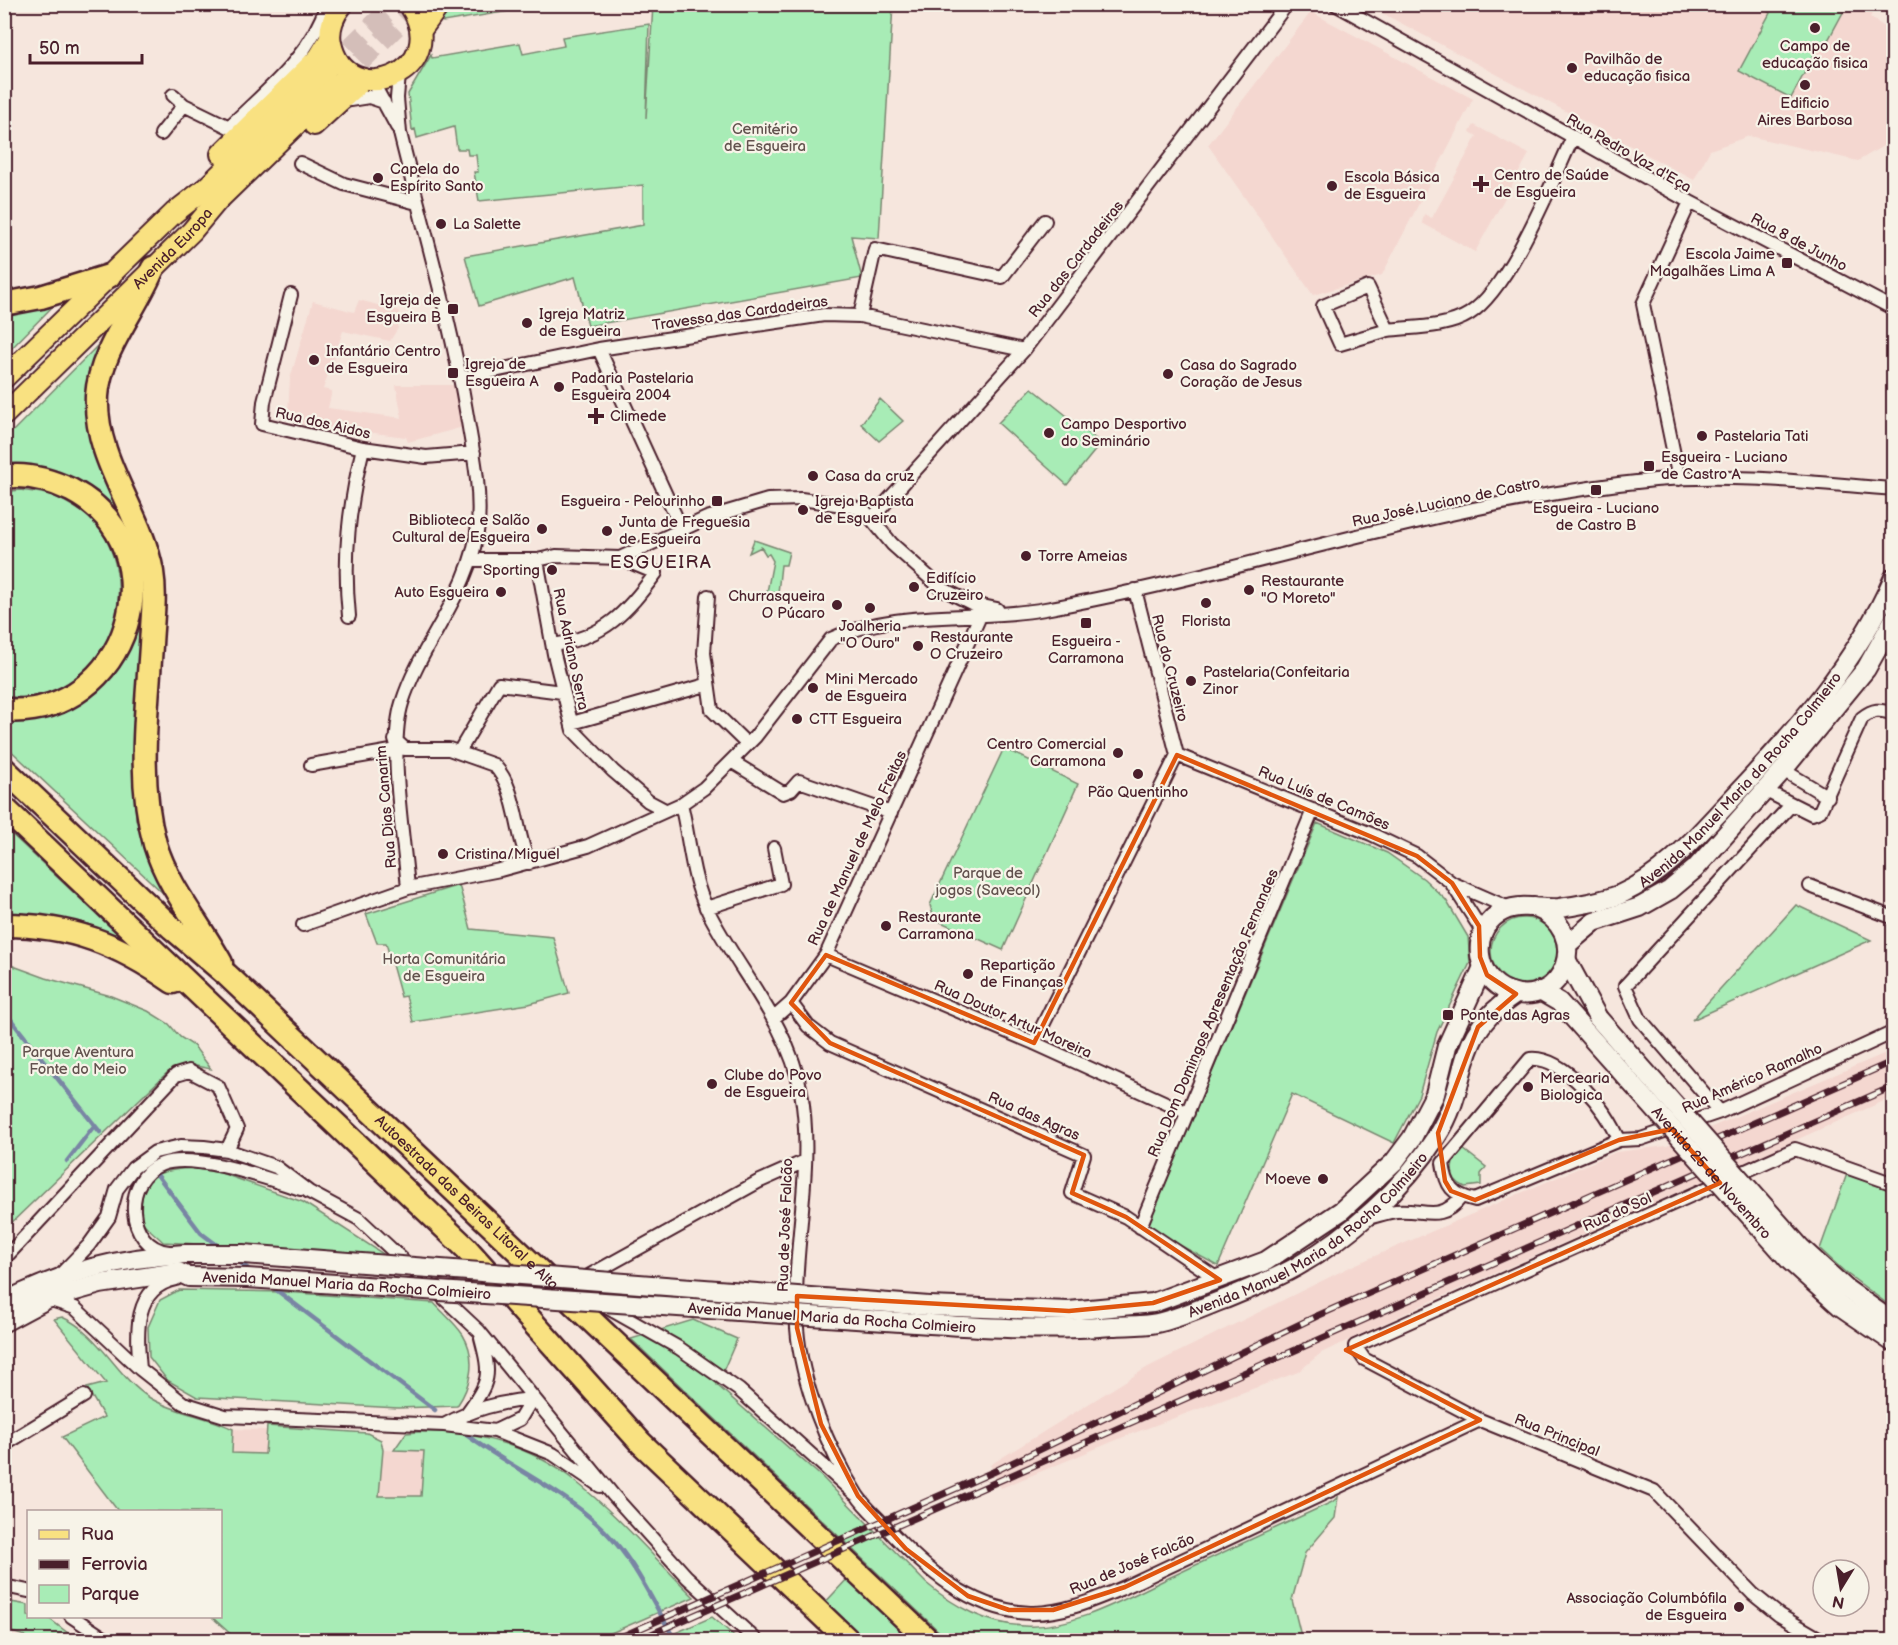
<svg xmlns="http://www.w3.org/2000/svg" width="1898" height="1645" viewBox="0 0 1898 1645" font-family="'Balsamiq Sans',sans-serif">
<rect width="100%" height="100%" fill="#f6e6dd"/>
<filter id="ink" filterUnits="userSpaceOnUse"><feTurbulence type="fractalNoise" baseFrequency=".0167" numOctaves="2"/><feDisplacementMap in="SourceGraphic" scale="12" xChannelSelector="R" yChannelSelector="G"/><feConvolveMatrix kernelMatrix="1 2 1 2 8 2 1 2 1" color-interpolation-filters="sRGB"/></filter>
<g filter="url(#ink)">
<path fill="#f4d7d0" d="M1367 5H1877L1870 17 1893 33V140L1858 161 1749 136 1710 150 1694 180Z
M1311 12 1473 99 1382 275 1313 295 1208 145Z
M1474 125 1529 154 1475 252 1422 223 1424 214 1432 218 1477 136 1470 132Z
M359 300 400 311 398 328 390 341 343 331 323 389 332 391 328 408 402 418 396 385H460L467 426 408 442 406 437 302 424 288 413 290 379 313 301 354 312Z
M1893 1050V1097L1423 1305 1321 1353 1298 1372 1126 1436 1001 1488 990 1465 1148 1367 1354 1265 1616 1152 1667 1146Z
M233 1429 266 1430 265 1454 232 1453Z
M383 1450 424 1451 421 1497 379 1496Z"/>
<path fill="#a8ecb6" stroke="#798670" stroke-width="1.5" d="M451 5H545L443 22 439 16Z
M653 5H893L879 238 851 236 862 278 588 326 575 277 479 306 465 256 643 225V185L479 201 474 172H478L476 155H468L467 149H457L454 127 417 138 415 129 412 130 408 94 431 55 432 58 520 43 523 54 564 46 562 37 649 24 646 118Z
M1770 5H1847L1826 44 1821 42 1791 98 1739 71 1770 13 1767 11Z
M55 304 5 355V317Z
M104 339 92 368 121 508 144 582 134 753 136 819 165 895 5 745 4 718 56 715 93 694 118 664 124 528 5 468V439Z
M1032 388 1101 443 1067 485 998 423Z
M880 399 903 421 879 441 861 424Z
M20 490C31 492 45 492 56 497 70 504 91 516 100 529 148 601 97 711 5 696L4 492Z
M754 540 789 552 786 565H781L778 593 767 592 773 561 769 554 766 555 761 547 749 553Z
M1004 748 1078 784 1003 950 934 919 930 905Z
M1317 823 1387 853 1424 879 1446 900 1468 937 1470 963 1437 1032 1419 1095 1394 1143 1292 1094 1218 1266 1147 1227Z
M4 827 125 941 5 916Z
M459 885 471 929 553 937 569 993 529 1004 413 1022 406 996 401 997 386 943H377L366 914Z
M1796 905 1871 940 1692 1020Z
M1491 951a33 33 0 1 1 66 0a33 33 0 1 1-66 0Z
M5 963 46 978 111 996 148 1011 169 1024 180 1037 194 1046 211 1069 191 1065 168 1072 5 1229Z
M1463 1149 1486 1167 1481 1174V1185L1465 1187C1446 1179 1450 1160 1463 1149Z
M191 1168 221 1173 303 1202 385 1255 163 1242C158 1236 147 1229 143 1222 141 1216 141 1204 142 1198 145 1171 168 1170 191 1168Z
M1848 1171 1893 1188V1308L1846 1273 1820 1249Z
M179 1290 285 1292 434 1303C443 1313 456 1324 463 1335 477 1358 471 1386 457 1406L398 1408 197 1397 167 1380 149 1357 148 1327 160 1300Z
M62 1317C100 1333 116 1377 150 1398 175 1413 207 1416 233 1429L232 1453 265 1454 267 1426 367 1433 381 1440 383 1450 379 1496H421L424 1451 394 1450 406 1433C464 1427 529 1444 575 1481 618 1515 655 1559 694 1597L595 1640H237L212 1617 220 1616V1512L118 1511 62 1437 104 1417 87 1388 106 1383 54 1319Z
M693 1320 737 1339 717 1385 823 1478 926 1583C955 1607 986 1624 1024 1626 1074 1630 1131 1595 1175 1575 1227 1550 1280 1526 1332 1502L1338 1497 1335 1518 1305 1553 1292 1600 1302 1640H948L631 1339Z
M848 1578 913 1640H861L822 1606Z
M5 1601 28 1605V1616L47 1617 77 1640H31L25 1636 5 1630Z
M712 1617 739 1640H659Z"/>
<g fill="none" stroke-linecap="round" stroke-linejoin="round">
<path stroke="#7985a4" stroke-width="4.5" d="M4 1011 100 1132
M67 1161 94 1126
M158 1176 201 1233 221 1248
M237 1260 252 1272
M271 1286 435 1410
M465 1434C513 1470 575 1495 615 1542 639 1570 656 1608 675 1640"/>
<path stroke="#d4beb9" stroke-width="20" stroke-dasharray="20 10" stroke-linecap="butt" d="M328 69 395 4
M339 83 419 4"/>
<g stroke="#4a1f2b" stroke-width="16">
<path id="street" d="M1335 4 1690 202 1894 309
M399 74 397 98 400 133C423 227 451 320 467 416 473 452 481 488 478 524 473 589 421 642 402 703 388 748 404 838 408 888
M372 81 397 127
M173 95 184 105 229 127C268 89 310 57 327 4
M344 101 369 97 384 102
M161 134 184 105
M300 163 344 184 417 203
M291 295 264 402 262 424 363 448 426 457 474 453
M860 316 875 249 1002 277 1045 221
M1388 330 1340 344 1323 306 1368 287 1388 330C1413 327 1447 328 1469 314 1510 288 1551 184 1573 137
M599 349 681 528
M461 378 599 349 824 315 860 316 1024 350
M1679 479 1643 304 1690 202
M872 518 1024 350 1287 4
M472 560H537L556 556 620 558 707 518 768 500 801 499 850 506 864 510 892 544 941 588 973 604 997 609
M537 560 554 654 573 730 613 771 648 801 665 810
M1135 590 1177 755
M708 596 704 653 712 710 747 744
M349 616C343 558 349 505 363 448
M553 645C605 637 626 613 656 573L620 558
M572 723 706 685
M395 740 405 749H449L494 765C518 790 515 833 529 863
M459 752 499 684 562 692 565 697
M1177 755 1371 834 1417 856 1452 883 1509 908
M731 761 783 793 791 790 799 781 891 813
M311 765 397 750
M1783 770 1828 797
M1764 790 1812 814 1820 811 1862 718C1873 709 1880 709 1894 714
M681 804C690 839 691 879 708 911 738 971 789 1024 801 1092 815 1169 791 1250 797 1328 801 1382 828 1450 857 1495 864 1506 876 1516 885 1526 924 1568 970 1610 1030 1613 1063 1614 1096 1599 1125 1587L1480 1420
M1452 884 1479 926 1481 936
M1810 886 1894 918
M706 908 781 884 774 848
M303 925 408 888 500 870 588 846 681 804 704 788 755 737 831 639C895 608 976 622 1045 609 1249 572 1447 500 1655 480 1734 473 1815 483 1894 489
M826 955 1034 1043 1188 1113
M791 1003 808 1026 830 1043 1084 1155 1072 1193 1126 1217 1219 1280
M774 1018 791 1003 826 955 981 614
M1034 1043 1177 755
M1720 1112 1640 1019 1625 986 1791 805
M1619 1140C1608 1110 1564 1056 1530 1059L1443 1163C1446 1186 1452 1195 1475 1200L1619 1140 1641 1139 1720 1112 1894 1032
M1368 1218C1377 1216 1387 1212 1396 1211 1423 1208 1440 1224 1461 1197
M1140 1227 1313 810
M169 1252C125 1247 122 1178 162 1164 195 1152 268 1179 301 1189
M4 1259 176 1075 189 1071 218 1086 237 1129 227 1150
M59 1276 89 1245 109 1217 117 1189 133 1168 155 1152 181 1146 204 1147 227 1150 276 1167 309 1192 359 1219 479 1331 613 1495 687 1577 756 1640
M583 1279 758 1182 803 1162
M48 1299 75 1308 140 1369C137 1335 132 1288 176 1279
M601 1304 679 1348 739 1390 855 1494
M140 1369 183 1403 225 1416 444 1425 495 1431 520 1419 532 1399
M467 1413C490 1381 491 1376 481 1338
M444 1425C473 1409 499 1402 532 1399
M495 1431 553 1454 600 1486
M4 1445 84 1396
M4 1586 28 1591
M71 1616 107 1640
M1822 1640 1779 1615 1753 1594 1654 1491 1480 1420 1364 1359 1355 1346 1795 1149 1894 1184"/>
</g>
<g stroke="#4a1f2b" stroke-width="22">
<g id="secondary">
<path id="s1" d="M1534 907C1595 931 1563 1012 1508 991 1476 980 1469 933 1498 914 1518 901 1538 910 1559 908 1575 906 1608 900 1621 894 1665 874 1696 837 1728 803 1791 736 1857 663 1894 577"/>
<path d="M1568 944 1594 922 1640 907 1670 890 1695 869 1783 770 1866 669 1894 619"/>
<path d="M1567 961 1598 1018"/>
<path d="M1540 991 1559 1002 1585 1031"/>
<path d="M4 1302C67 1271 116 1258 185 1254"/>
<path d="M929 1306 1069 1311 1153 1303 1266 1261 1341 1211 1394 1162 1412 1138 1435 1094 1447 1046 1483 967"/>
<path d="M4 1322 47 1299 100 1284 178 1272 189 1277"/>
<path id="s2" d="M930 1324C991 1328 1051 1331 1112 1326 1126 1325 1143 1326 1157 1323 1180 1318 1203 1307 1225 1299 1249 1289 1273 1280 1296 1267 1350 1236 1403 1189 1437 1136 1473 1079 1449 1038 1516 994"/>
</g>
</g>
<g stroke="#4a1f2b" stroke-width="24">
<g id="primary">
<path d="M343 4C334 14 328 29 331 43 346 114 456 73 409 4"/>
<path d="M421 30 440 4"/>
<path d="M314 125 364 79"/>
<path d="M221 154 319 57 330 39"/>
<path d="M4 378 174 213 206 188 326 70"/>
<path id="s3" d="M4 415 192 231 217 201 339 83"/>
</g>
</g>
<g stroke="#4a1f2b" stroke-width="27">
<g id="highway">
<path d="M153 268C136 310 100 350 97 396 94 461 141 511 152 572 156 596 152 621 151 645 147 711 137 779 155 844 168 887 199 923 221 963"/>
<path d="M4 304 41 297 109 276"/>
<path d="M4 477C28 473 50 480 71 490 183 548 128 720 4 710"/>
<path id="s4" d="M4 769 172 928 227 975 928 1640"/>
<path d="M4 808 466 1248 641 1443 848 1640"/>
<path d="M4 925C71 925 119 944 173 982"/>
</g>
</g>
<use href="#street" stroke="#f7f3e8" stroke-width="12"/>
<use href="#secondary" stroke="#f7f3e8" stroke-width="18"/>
<use href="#primary" stroke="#f9e181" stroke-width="20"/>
<use href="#highway" stroke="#f9e181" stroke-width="22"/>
<g stroke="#4a1f2b" stroke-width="7">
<path id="rail" d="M614 1640 993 1472 1317 1316 1894 1061
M638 1640 1894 1086"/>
</g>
<use href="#rail" stroke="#f7f3e8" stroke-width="4.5" stroke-dasharray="14" stroke-linecap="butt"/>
<g stroke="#4a1f2b" stroke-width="22" stroke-linecap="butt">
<g id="secondary-bridge">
<path d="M1598 1018 1801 1248 1845 1288 1894 1323"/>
<path id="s5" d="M1585 1031 1790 1261 1840 1306 1894 1343"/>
<path d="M185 1254H243L929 1306"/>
<path id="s6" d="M189 1277 247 1278 930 1324"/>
</g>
</g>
<use href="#secondary-bridge" stroke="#f7f3e8" stroke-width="18"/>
</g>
</g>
<path fill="none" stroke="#e0560e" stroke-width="4.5" stroke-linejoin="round" d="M1177 755 1417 856 1452 883 1472 915 1479 926 1480 957 1487 975 1516 994 1478 1027 1438 1133 1445 1181 1451 1191 1475 1200 1619 1140 1672 1129 1720 1183 1346 1350 1480 1420 1125 1587 1053 1610H1009L968 1596 906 1549 858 1496 821 1424 797 1328V1296L1069 1311 1153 1303 1220 1280 1126 1217 1072 1193 1084 1155 830 1043 791 1003 826 955 1034 1043Z"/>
<g fill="#4a1f2b" stroke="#f7f3e8" stroke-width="2">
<circle cx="1815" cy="28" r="6"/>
<circle cx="1572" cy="68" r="6"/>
<circle cx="1805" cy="85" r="6"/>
<circle cx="378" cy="178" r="6"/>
<path d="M1478 175h6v6h6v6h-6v6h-6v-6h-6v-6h6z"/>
<circle cx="1332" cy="186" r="6"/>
<circle cx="441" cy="224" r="6"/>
<rect x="1781" y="257" width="12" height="12" rx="3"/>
<rect x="447" y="303" width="12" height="12" rx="3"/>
<circle cx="527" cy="323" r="6"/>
<circle cx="314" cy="360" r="6"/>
<rect x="447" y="367" width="12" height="12" rx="3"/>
<circle cx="1168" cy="374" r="6"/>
<circle cx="559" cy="387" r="6"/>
<path d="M593 407h6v6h6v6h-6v6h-6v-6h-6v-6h6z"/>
<circle cx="1049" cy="433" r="6"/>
<circle cx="1702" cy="436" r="6"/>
<rect x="1643" y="460" width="12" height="12" rx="3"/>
<circle cx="813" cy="476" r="6"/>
<rect x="1590" y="484" width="12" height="12" rx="3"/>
<rect x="711" y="495" width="12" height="12" rx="3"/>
<circle cx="803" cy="510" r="6"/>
<circle cx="542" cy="529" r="6"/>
<circle cx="607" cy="531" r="6"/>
<circle cx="1026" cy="556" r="6"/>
<circle cx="552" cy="570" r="6"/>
<circle cx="914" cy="587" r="6"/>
<circle cx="1249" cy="590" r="6"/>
<circle cx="501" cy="592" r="6"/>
<circle cx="1206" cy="603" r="6"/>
<circle cx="837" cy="605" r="6"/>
<circle cx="870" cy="608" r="6"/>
<rect x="1080" y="617" width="12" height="12" rx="3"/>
<circle cx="918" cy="646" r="6"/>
<circle cx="1191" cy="681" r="6"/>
<circle cx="813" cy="688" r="6"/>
<circle cx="797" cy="719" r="6"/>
<circle cx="1118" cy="753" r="6"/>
<circle cx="1138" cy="774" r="6"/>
<circle cx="443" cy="854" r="6"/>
<circle cx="886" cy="926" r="6"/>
<circle cx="968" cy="974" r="6"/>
<rect x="1442" y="1009" width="12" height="12" rx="3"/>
<circle cx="712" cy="1084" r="6"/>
<circle cx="1528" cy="1087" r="6"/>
<circle cx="1323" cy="1179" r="6"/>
<circle cx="1739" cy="1607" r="6"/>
</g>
<g text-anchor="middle" stroke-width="4.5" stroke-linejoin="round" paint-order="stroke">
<g font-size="15" fill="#4a1f2b" stroke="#f7f3e8" text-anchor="start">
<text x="1815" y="51" text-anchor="middle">Campo de<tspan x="1815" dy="17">educação fisica</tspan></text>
<text x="1584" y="64">Pavilhão de<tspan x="1584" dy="17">educação fisica</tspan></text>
<text x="1805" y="108" text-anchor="middle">Edificio<tspan x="1805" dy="17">Aires Barbosa</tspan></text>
<text x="390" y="174">Capela do<tspan x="390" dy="17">Espírito Santo</tspan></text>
<text x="1494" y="180">Centro de Saúde<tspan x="1494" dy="17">de Esgueira</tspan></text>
<text x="1344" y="182">Escola Básica<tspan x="1344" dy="17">de Esgueira</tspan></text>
<text x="453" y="229">La Salette</text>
<text x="1775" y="259" text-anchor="end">Escola Jaime<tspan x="1775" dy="17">Magalhães Lima A</tspan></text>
<text x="441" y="305" text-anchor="end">Igreja de<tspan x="441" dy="17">Esgueira B</tspan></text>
<text x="539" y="319">Igreja Matriz<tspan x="539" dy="17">de Esgueira</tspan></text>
<text x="326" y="356">Infantário Centro<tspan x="326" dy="17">de Esgueira</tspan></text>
<text x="465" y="369">Igreja de<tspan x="465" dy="17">Esgueira A</tspan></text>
<text x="1180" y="370">Casa do Sagrado<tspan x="1180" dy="17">Coração de Jesus</tspan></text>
<text x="571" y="383">Padaria Pastelaria<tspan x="571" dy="17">Esgueira 2004</tspan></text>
<text x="610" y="421">Climede</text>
<text x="1061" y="429">Campo Desportivo<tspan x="1061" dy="17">do Seminário</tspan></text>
<text x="1714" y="441">Pastelaria Tati</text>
<text x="1661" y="462">Esgueira - Luciano<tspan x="1661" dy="17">de Castro A</tspan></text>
<text x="825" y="481">Casa da cruz</text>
<text x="705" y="506" text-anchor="end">Esgueira - Pelourinho</text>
<text x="815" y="506">Igreja Baptista<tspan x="815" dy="17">de Esgueira</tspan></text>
<text x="1596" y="513" text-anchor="middle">Esgueira - Luciano<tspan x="1596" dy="17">de Castro B</tspan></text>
<text x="530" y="525" text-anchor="end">Biblioteca e Salão<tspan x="530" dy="17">Cultural de Esgueira</tspan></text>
<text x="619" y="527">Junta de Freguesia<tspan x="619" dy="17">de Esgueira</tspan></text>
<text x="1038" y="561">Torre Ameias</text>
<text x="540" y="575" text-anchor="end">Sporting</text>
<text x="926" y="583">Edifício<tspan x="926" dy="17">Cruzeiro</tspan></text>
<text x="1261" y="586">Restaurante<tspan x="1261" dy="17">"O Moreto"</tspan></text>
<text x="489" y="597" text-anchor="end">Auto Esgueira</text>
<text x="825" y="601" text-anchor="end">Churrasqueira<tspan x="825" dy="17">O Púcaro</tspan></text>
<text x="1206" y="626" text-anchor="middle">Florista</text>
<text x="870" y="631" text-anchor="middle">Joalheria<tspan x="870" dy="17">"O Ouro"</tspan></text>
<text x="930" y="642">Restaurante<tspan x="930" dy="17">O Cruzeiro</tspan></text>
<text x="1086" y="646" text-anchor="middle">Esgueira -<tspan x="1086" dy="17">Carramona</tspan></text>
<text x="1203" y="677">Pastelaria(Confeitaria<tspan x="1203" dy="17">Zinor</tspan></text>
<text x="825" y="684">Mini Mercado<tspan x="825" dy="17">de Esgueira</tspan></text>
<text x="809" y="724">CTT Esgueira</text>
<text x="1106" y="749" text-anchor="end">Centro Comercial<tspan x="1106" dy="17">Carramona</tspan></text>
<text x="1138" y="797" text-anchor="middle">Pão Quentinho</text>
<text x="455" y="859">Cristina/Miguel</text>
<text x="898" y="922">Restaurante<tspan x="898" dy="17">Carramona</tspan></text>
<text x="980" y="970">Repartição<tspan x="980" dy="17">de Finanças</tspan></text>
<text x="1460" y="1020">Ponte das Agras</text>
<text x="724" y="1080">Clube do Povo<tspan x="724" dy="17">de Esgueira</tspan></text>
<text x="1540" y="1083">Mercearia<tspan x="1540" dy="17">Biologica</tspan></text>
<text x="1311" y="1184" text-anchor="end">Moeve</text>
<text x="1727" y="1603" text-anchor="end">Associação Columbófila<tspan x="1727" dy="17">de Esgueira</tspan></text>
</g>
<g font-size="15" fill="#62524e" stroke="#f7f3e8">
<text x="765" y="134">Cemitério<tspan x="765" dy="17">de Esgueira</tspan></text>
<text x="988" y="878">Parque de<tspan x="988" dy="17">jogos (Savecol)</tspan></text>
<text x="444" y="964">Horta Comunitária<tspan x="444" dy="17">de Esgueira</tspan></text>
<text x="78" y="1057">Parque Aventura<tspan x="78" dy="17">Fonte do Meio</tspan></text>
</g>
<g font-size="15" fill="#4a1f2b" stroke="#f7f3e8">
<text transform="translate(1629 153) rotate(30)" y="5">Rua Pedro Vaz d'Eça</text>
<text transform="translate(1799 242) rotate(28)" y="5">Rua 8 de Junho</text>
<text dy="5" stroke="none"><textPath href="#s3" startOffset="237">Avenida Europa</textPath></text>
<text transform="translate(1076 259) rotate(-52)" y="5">Rua das Cardadeiras</text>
<text transform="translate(740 313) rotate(-8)" y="5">Travessa das Cardadeiras</text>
<text transform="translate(323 423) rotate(13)" y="5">Rua dos Aidos</text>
<text transform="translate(1446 502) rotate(-12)" y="5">Rua José Luciano de Castro</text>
<text transform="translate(571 649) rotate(78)" y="5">Rua Adriano Serra</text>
<text transform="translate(1170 668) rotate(76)" y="5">Rua do Cruzeiro</text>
<text dy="5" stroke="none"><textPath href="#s1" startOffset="531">Avenida Manuel Maria da Rocha Colmieiro</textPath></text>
<text transform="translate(1324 798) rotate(23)" y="5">Rua Luís de Camões</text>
<text transform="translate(386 807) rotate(-95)" y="5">Rua Dias Canarim</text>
<text transform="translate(857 848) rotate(-65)" y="5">Rua de Manuel de Melo Freitas</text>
<text transform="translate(1213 1013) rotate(-67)" y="5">Rua Dom Domingos Apresentação Fernandes</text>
<text transform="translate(1013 1019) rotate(24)" y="5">Rua Doutor Artur Moreira</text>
<text transform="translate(1752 1078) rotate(-24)" y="5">Rua Américo Ramalho</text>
<text transform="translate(1034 1116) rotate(24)" y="5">Rua das Agras</text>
<text dy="5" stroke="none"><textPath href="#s5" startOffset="190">Avenida 25 de Novembro</textPath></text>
<text dy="5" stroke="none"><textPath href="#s4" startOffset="634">Autoestrada das Beiras Litoral e Alta</textPath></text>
<text transform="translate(1617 1212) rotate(-24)" y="5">Rua do Sol</text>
<text transform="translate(785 1225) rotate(-88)" y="5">Rua de José Falcão</text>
<text dy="5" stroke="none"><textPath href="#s2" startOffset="405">Avenida Manuel Maria da Rocha Colmieiro</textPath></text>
<text dy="5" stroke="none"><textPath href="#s6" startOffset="158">Avenida Manuel Maria da Rocha Colmieiro</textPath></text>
<text transform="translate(832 1318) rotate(4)" y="5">Avenida Manuel Maria da Rocha Colmieiro</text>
<text transform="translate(1557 1435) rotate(22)" y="5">Rua Principal</text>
<text transform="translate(1132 1564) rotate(-23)" y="5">Rua de José Falcão</text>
</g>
<g font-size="18" letter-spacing="1.5" fill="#4a1f2b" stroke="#f7f3e8">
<text x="661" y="568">ESGUEIRA</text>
</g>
</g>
<rect width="1898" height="1645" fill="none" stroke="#f7f3e8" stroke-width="24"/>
<rect x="12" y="12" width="1874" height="1621" fill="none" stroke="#4a1f2b" stroke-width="2" filter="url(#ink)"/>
<rect x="27" y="1510" width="195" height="108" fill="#f7f3e8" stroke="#b29e9c" stroke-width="1.5"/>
<rect x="39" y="1530" width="30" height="9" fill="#f9e181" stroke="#b29e9c" stroke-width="1.5"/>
<text x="81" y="1540" font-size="18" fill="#4a1f2b">Rua</text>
<rect x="39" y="1560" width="30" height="9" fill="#4a1f2b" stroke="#b29e9c" stroke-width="1.5"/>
<text x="81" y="1570" font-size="18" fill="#4a1f2b">Ferrovia</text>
<rect x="39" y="1585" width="30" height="18" fill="#a8ecb6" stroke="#b29e9c" stroke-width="1.5"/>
<text x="81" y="1600" font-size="18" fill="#4a1f2b">Parque</text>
<g transform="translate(1841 1588) rotate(191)"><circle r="28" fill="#f7f3e8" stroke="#b29e9c" stroke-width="1.5"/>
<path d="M0-4.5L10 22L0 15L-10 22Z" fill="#4a1f2b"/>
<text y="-9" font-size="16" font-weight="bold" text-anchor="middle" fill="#4a1f2b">N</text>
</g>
<path d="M30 54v9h112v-9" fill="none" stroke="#4a1f2b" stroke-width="3"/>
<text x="39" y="54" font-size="18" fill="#4a1f2b" stroke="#f7f3e8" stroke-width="4.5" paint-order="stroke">50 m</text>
</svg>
